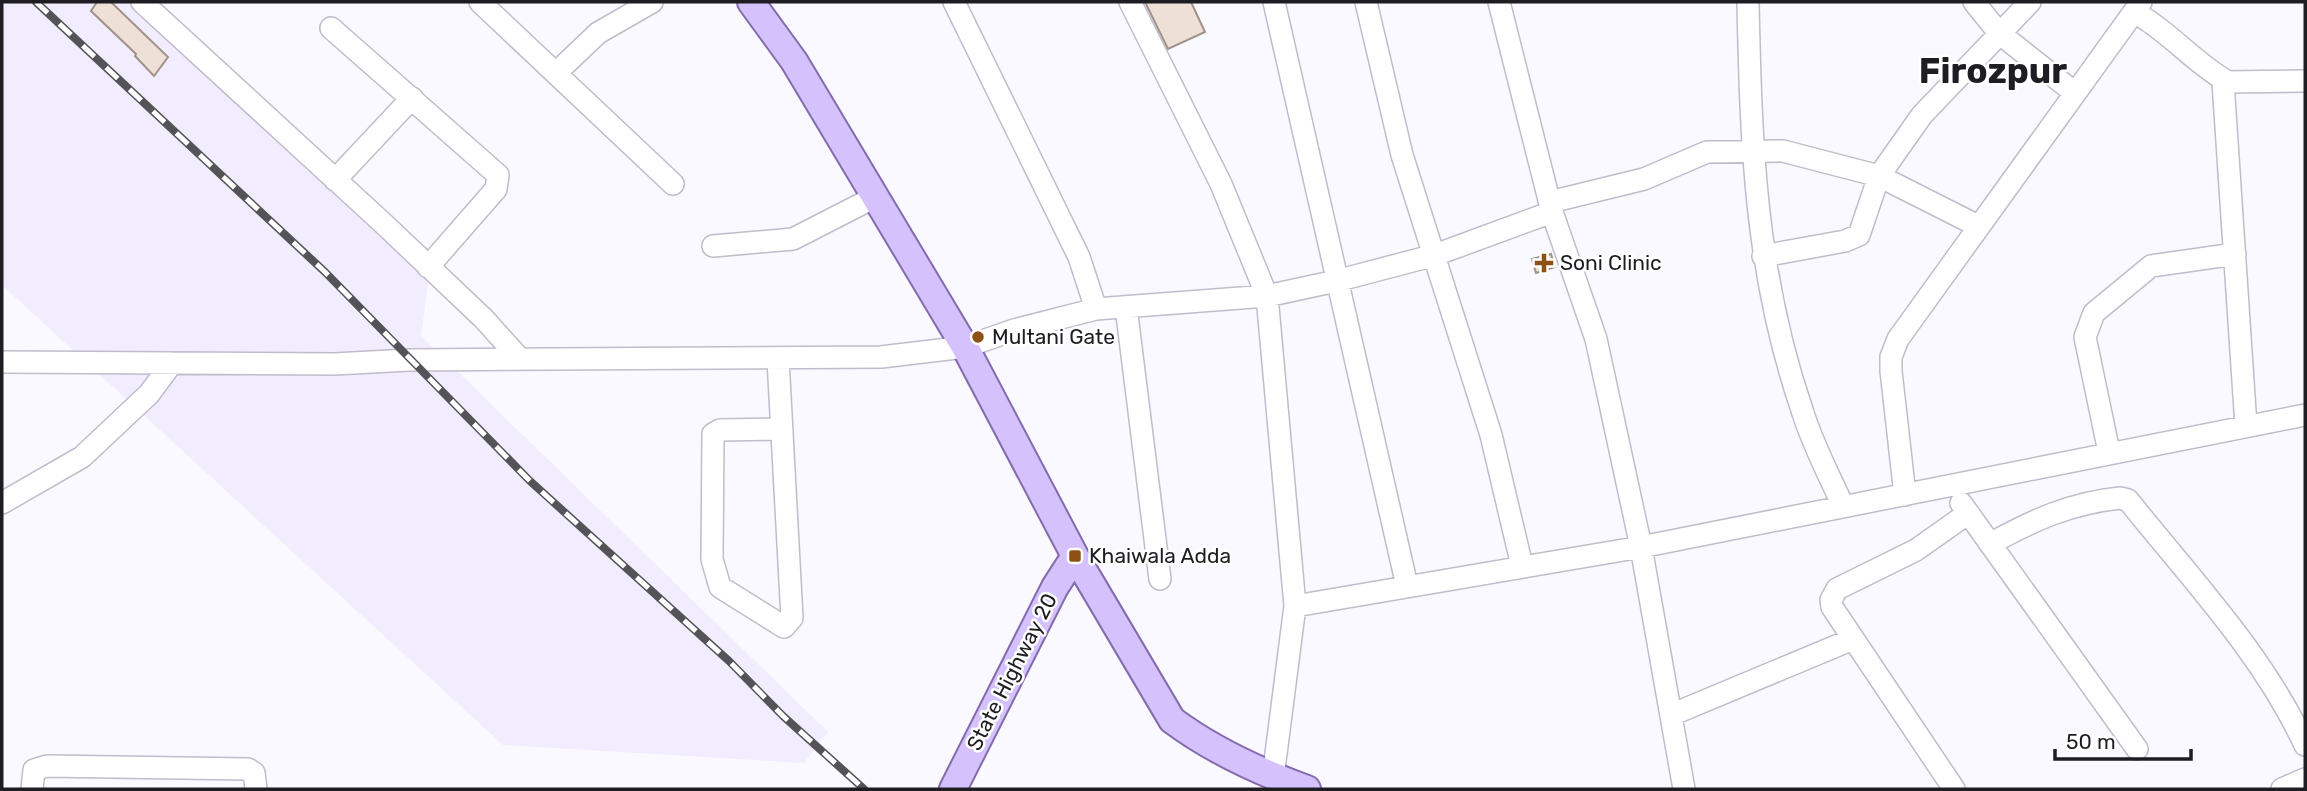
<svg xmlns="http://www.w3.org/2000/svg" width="2307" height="791" viewBox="0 0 2307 791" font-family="Rubik,sans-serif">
<rect width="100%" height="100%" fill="#faf9ff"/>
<path fill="#f1ecfe" d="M2 2H142L430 269 421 336 828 732 804 763 503 745 2 285Z"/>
<path fill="#eee0d6" stroke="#9f9288" stroke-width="2" d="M97 2H111L168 57 154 76 135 56 136 54 91 11Z
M1145 2H1191L1205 32 1168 49Z
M1551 254 1555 267 1536 273 1532 259Z"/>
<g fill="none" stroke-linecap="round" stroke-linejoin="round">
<g stroke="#c0bccb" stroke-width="24">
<path id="minor" d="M142 2 385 225 484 319 520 359
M480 2 673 184
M954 2 1079 257 1096 309
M1130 2 1221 184 1267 296 1295 606 1273 777
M1274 2 1407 586
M1366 2 1402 155 1491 435 1522 566
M1499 2 1552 212 1596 339 1641 547 1684 789
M1748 2C1751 146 1755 274 1803 413 1813 445 1829 475 1843 506
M1974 2 1999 33 2075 93
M2134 12C2169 31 2194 63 2228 82
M331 28 498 175 496 189 428 267
M556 73 598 33 652 2
M335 180 412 98
M1550 202 1644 179 1707 152 1783 151 1879 176 1978 226
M713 246 793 239 875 197
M1763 256 1845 241 1859 235 1879 176 1922 115 2030 2
M1126 307 1160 579
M778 359 792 618 784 627 720 587 712 559 713 434 720 430 782 429
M2 362 334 364 409 360 881 357 965 347 1014 330 1096 309 1267 296 1336 281 1435 255 1552 212
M2246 426 2223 82 2305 81
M2109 452 2085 337 2094 313 2151 266 2235 254
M1905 495 1891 371V357L1898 339 2141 2
M2 503 82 457 149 394 172 363
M1961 503 2137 749
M1990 544C2033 520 2071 503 2120 498L2128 500C2191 579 2263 654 2305 745
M1295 606 1641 547 2305 415
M1671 715 1853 639
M32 789 34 770 47 766 248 769 254 773 256 789
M1954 789 1832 607 1831 600 1837 589 1916 550 1967 514
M2282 789 2305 779"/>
</g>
<g stroke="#836cae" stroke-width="30">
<path id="major" d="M751 2 794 61 965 347 1075 556 1172 720C1212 750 1260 772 1307 789
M953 789 1055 587 1075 556"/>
</g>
<use href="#minor" stroke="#fff" stroke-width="21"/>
<use href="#major" stroke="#d5c1fc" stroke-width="26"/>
<g stroke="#545358" stroke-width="8">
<path id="rail" d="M36 2 325 272 530 481 729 661 783 716 864 789"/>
</g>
<use href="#rail" stroke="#fff" stroke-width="5" stroke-dasharray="16" stroke-linecap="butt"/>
</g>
<g fill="#8e5114" stroke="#fff" stroke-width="2.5">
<path d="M1540.5 252.5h7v7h7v7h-7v7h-7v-7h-7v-7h7z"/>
<circle cx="978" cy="337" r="7"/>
<rect x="1068" y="549" width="14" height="14" rx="3.5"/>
</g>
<g text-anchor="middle" stroke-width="5" stroke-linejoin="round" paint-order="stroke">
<g font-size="21" fill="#1e1d22" stroke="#fff" text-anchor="start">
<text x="1560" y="270">Soni Clinic</text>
<text x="992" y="344">Multani Gate</text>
<text x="1089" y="563">Khaiwala Adda</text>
</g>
<g font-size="21" fill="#1e1d22" stroke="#fff">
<text transform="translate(1012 672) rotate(-63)" y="7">State Highway 20</text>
</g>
<g font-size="35" font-weight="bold" fill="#1e1d22" stroke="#fff">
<text x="1993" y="83">Firozpur</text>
</g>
</g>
<rect width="2307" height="791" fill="none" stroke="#1e1d22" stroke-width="7"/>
<path d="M2055 749v10h136v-10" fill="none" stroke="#1e1d22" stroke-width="3.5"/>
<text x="2066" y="749" font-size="21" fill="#1e1d22" stroke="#ffffff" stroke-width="5" paint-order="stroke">50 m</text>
</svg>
